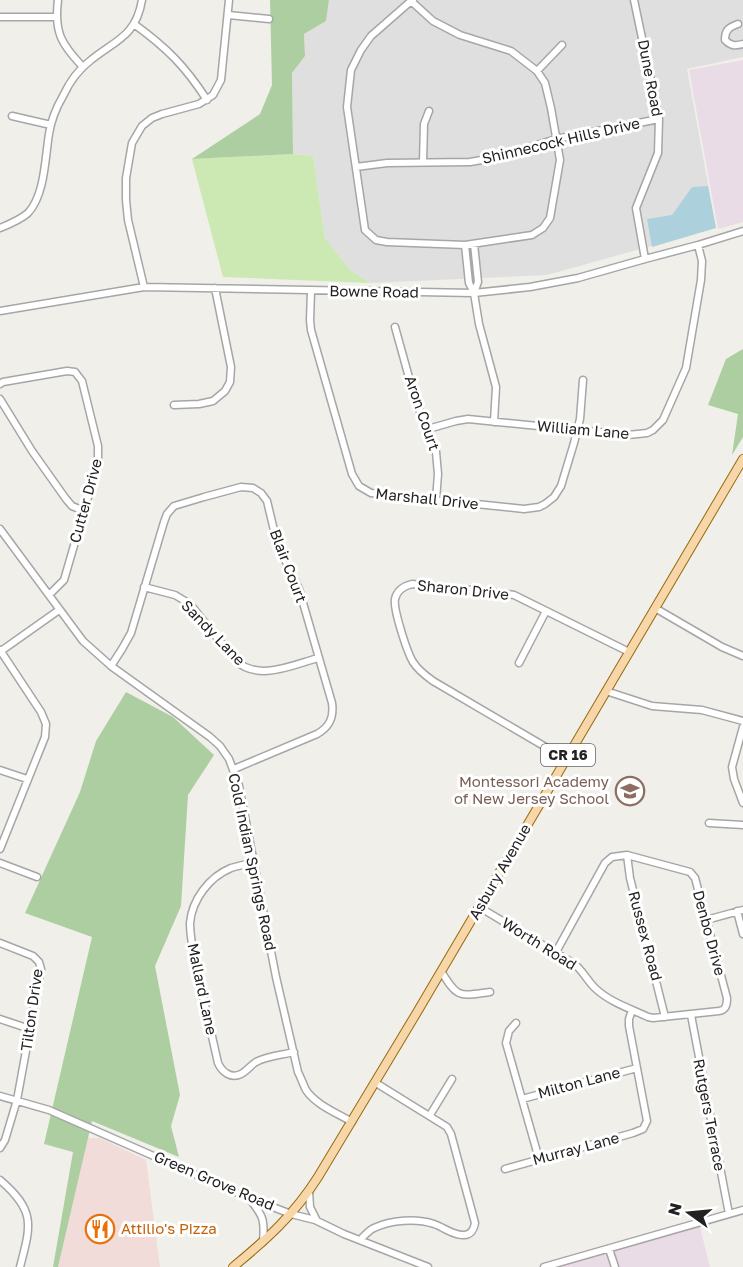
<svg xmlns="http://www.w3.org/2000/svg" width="743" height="1267" viewBox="0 0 743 1267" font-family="'Golos Text',sans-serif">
<rect width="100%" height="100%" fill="#f1efe9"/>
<path fill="#e0dfdf" d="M329 0H743V57L687 69 716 228 547 275 370 283 350 270 325 238 313 156 293 154 292 73 305 56 304 34 326 21Z"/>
<path fill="#f1dcda" d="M88 1138H100L146 1160 160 1267H58Z"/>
<path fill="#eadce7" d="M743 60V222L718 229 689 70Z
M699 1223 710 1267H542Z"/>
<path fill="#cce8b3" d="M293 154 313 156 325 238 350 270 370 283 223 277 192 159Z"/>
<path fill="#adcea1" d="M270 0H329L326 21 304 34 305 56 292 73 293 154 192 159 260 114 272 85Z
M743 349V437L732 455 738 414 708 405 726 359Z
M126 692 173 717 214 755 188 795 181 906 155 966 180 1095 171 1126 179 1157 92 1121 58 1267H53L73 1152 44 1144 92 937 25 913 80 792 96 741Z"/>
<path fill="#add1dc" d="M708 186 716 228 652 247 647 219 672 215 692 187Z"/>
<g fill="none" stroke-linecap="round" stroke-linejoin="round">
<g stroke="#a6a6a6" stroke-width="9">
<path id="minor" d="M58 0C54 32 61 44 83 67
M634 0 659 119 658 153 636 208 645 259
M411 1 433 21 460 35 511 51 537 71 545 83 551 108 560 160 550 218 543 228 532 235 465 245 387 242 376 240 365 230 347 107 351 70 361 50 371 36 411 1 413 0
M228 15 269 19
M0 17H56
M134 24C167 48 185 66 207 100
M738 24C729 27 725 30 725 40 731 46 735 46 743 44
M537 71 562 45
M12 116 51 125
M423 162 424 124 429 111
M356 167 387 163 470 162 499 157 556 139 659 119
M0 228C10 224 20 220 28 213 45 195 45 158 49 134 51 121 56 108 63 96 69 83 79 69 91 60 116 40 136 36 142 0
M465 245 469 283 474 293 479 324 496 387 494 422
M144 287 128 220 126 200V178L132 143 142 126 152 118 162 114 199 104 213 95 221 80 229 0
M311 291 310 320 311 330 352 474 359 486 371 493 524 509 539 507 545 504 554 497 561 486 574 443 580 419 583 380
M474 293 478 282 474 244
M0 311 144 287 474 293 530 287 578 278 645 259 698 245 743 231
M395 327 415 399 436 452 438 474 436 500
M0 384 3 382 67 371 75 372 82 381 98 446V463L64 580 49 595
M0 399 32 451 66 499 72 506 84 511
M174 405 199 404 213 401 225 391 230 382 231 367 215 288
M428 429 456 421 468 419 628 435 647 433 653 430 663 420 686 368 701 280 702 261 698 245
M0 529 83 641 111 666 210 737 220 746 229 759 239 786 276 977 298 1072C301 1078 303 1084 306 1090 316 1105 337 1113 352 1122
M144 587 175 595 190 604 235 660C258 682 292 665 318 658
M655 608 722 647 743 656
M0 650 41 712 46 724 45 737 0 849
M1 651 59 610
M519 663 546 611
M111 666 122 649 131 633 164 522 167 514 174 506 204 497 241 487 253 488 261 493 267 501 277 543 299 589 332 703C334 717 330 727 317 734L234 769
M606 691 652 706 702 710 743 721
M743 727 732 767 734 779 743 803
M566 759 433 681C426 676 418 670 413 662 407 652 393 609 395 599 397 590 404 586 412 584L501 593 514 595 629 652
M0 770 27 779
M709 823 743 825
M627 855 630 878 665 1017
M254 862C246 864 238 866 231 868 209 877 192 900 190 923 190 933 192 943 193 952L218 1063C222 1072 231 1079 241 1074 247 1071 251 1065 256 1062 267 1056 282 1055 294 1052
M0 863 37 877
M479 907 573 963C583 970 587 981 596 989 610 1002 631 1009 648 1017L653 1018 719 1011C726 1010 727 1005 727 998L695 878 690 872 627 855 612 857 605 863 556 952
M737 911 743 934
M706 920 743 910
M0 943 33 956 39 962 41 969 17 1100 5 1140 0 1148
M441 971C458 999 459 996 490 992
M691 1015 729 1214
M0 1019 30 1029
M516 1023 509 1031 506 1043 539 1159
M0 1096 49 1110 249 1198 291 1214 315 1220 344 1234 428 1267
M522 1099 637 1068
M430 1115 452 1079
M505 1169 633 1133 643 1129 647 1121 629 1026V1019L632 1010
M0 1180C36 1211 31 1225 20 1267
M309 1191 310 1207 317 1221
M249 1198C263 1216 265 1219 263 1242
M360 1240C364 1236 369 1230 374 1228 391 1220 416 1218 434 1224 443 1227 454 1236 464 1235 471 1235 474 1229 475 1223L451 1134 447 1127 376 1083
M609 1249 615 1267
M544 1267 743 1210"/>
</g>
<g stroke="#976a09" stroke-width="10">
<path id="major" d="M233 1267C267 1239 294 1215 318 1177L416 1014 743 459"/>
</g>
<use href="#minor" stroke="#fff" stroke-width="6"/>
<use href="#major" stroke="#f7d6a9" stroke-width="8"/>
</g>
<defs>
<g id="school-ring" transform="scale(1.5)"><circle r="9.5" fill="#fff" stroke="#8d6e63" stroke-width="1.5"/><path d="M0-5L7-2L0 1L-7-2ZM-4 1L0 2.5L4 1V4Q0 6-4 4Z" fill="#8d6e63"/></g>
<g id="restaurant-ring" transform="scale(1.5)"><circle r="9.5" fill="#fff" stroke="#e8710a" stroke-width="1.5"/><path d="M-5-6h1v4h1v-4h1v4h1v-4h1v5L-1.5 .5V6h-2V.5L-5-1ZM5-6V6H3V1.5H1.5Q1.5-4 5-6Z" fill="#e8710a"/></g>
</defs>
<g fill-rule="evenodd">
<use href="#school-ring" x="630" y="791"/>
<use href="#restaurant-ring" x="100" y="1229"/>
</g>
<g text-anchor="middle" stroke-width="6" stroke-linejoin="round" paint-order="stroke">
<rect fill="#fff" stroke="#646464" stroke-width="1.5" x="541" y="744" width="54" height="22" rx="4.5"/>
<g font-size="14" font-weight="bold" fill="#222">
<text x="568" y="760">CR 16</text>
</g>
<g font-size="15" fill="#222" stroke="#fff">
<text transform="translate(650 78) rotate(79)" y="5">Dune Road</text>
<text transform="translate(561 141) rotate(-13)" y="5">Shinnecock Hills Drive</text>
<text transform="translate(374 292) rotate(1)" y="5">Bowne Road</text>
<text transform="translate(422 413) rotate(71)" y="5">Aron Court</text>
<text transform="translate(583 430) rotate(5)" y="5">William Lane</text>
<text transform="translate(427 499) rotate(6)" y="5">Marshall Drive</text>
<text transform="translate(86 501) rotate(-75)" y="5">Cutter Drive</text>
<text transform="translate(288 566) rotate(69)" y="5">Blair Court</text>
<text transform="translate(463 590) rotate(6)" y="5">Sharon Drive</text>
<text transform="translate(213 633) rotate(46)" y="5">Sandy Lane</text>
<text transform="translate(252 862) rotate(78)" y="5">Cold Indian Springs Road</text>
<text transform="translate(500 872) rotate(-60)" y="5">Asbury Avenue</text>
<text transform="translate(709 933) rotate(75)" y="5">Denbo Drive</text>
<text transform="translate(645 936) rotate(75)" y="5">Russex Road</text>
<text transform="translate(539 944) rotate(32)" y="5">Worth Road</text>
<text transform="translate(202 989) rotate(78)" y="5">Mallard Lane</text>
<text transform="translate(32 1010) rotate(-82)" y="5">Tilton Drive</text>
<text transform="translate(579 1083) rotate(-15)" y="5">Milton Lane</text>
<text transform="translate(709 1115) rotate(79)" y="5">Rutgers Terrace</text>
<text transform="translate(576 1149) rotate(-15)" y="5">Murray Lane</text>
<text transform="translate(214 1181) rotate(23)" y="5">Green Grove Road</text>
</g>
<g font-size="15" fill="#785e54" stroke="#fff" text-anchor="end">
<text x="609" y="787">Montessori Academy<tspan x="609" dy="17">of New Jersey School</tspan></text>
</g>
<g font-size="15" fill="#c56008" stroke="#fff" text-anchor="start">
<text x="121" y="1234">Attilio's Pizza</text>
</g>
</g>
<g transform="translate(689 1213) rotate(285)" stroke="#ffffff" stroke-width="4.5" paint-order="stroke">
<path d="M0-4.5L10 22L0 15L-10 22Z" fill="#222222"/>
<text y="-9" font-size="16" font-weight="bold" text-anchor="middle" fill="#222222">N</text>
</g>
</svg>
